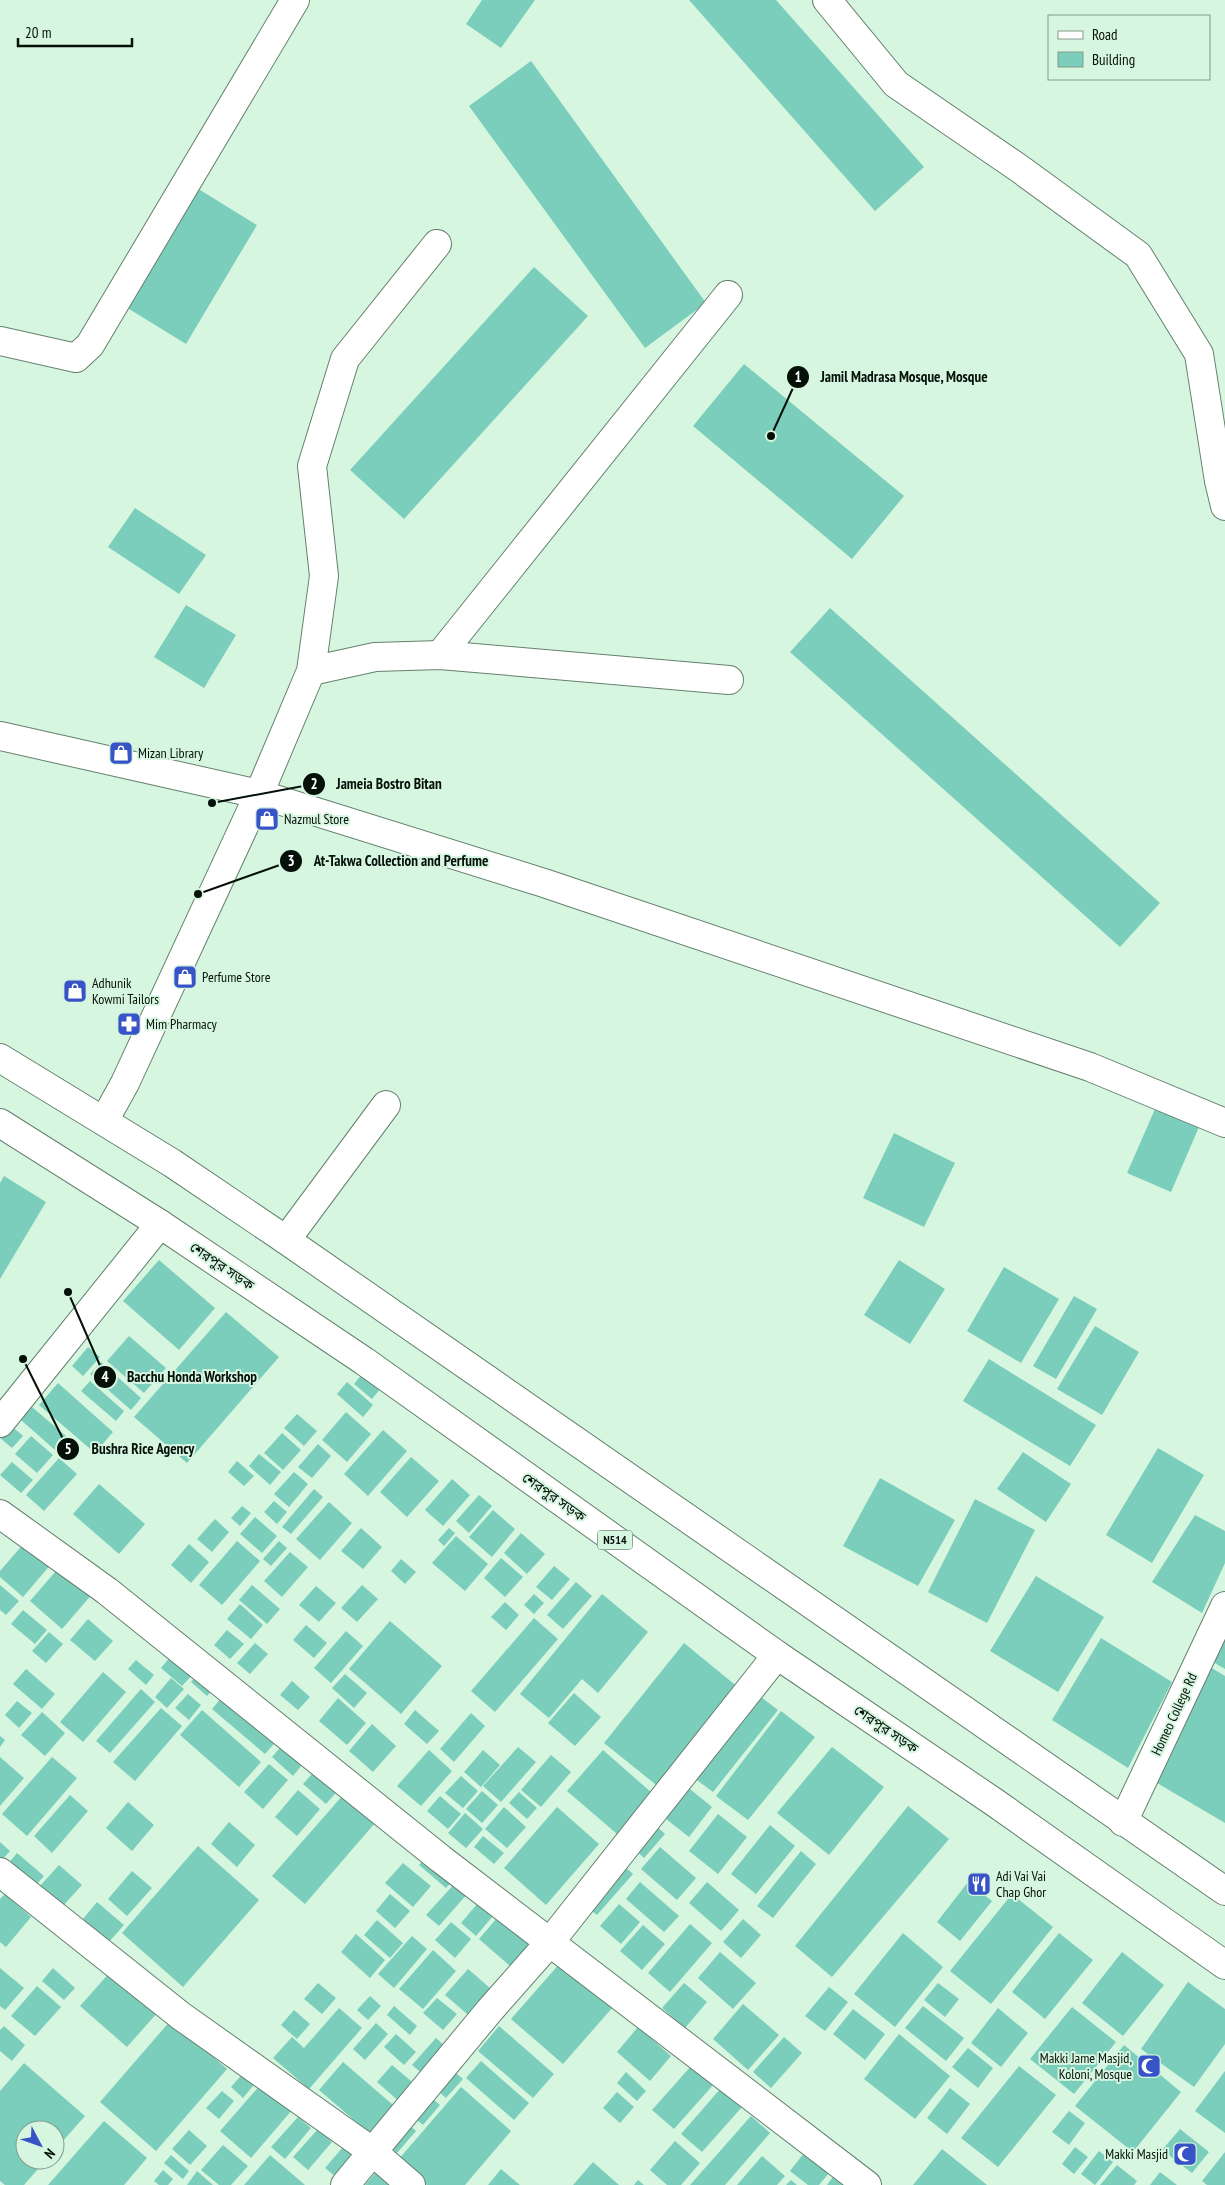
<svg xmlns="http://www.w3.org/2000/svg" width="1225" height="2185" viewBox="0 0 1225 2185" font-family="'PT Sans Narrow','Noto Sans Bengali',sans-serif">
<rect width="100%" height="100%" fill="#d7f6e0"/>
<path fill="#7bcebb" d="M482 0H535L501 48 466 24Z
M689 0H776L924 167 875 211Z
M531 61 706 303 645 348 469 106Z
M192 185 257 225 186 344 121 304Z
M534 267 588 316 404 519 350 470Z
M744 364 904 496 852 559 693 426Z
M135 508 206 555 179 594 108 547Z
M186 605 236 635 204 688 154 657Z
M830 608 1160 903 1120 947 790 652Z
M1155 1109 1199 1127 1171 1192 1127 1173Z
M894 1133 955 1163 924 1227 863 1198Z
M4 1176 46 1202 0 1279V1183Z
M159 1260 215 1308 179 1350 123 1301Z
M899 1260 945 1289 910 1344 864 1315Z
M1004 1267 1059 1299 1021 1363 967 1331Z
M1074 1296 1097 1309 1056 1379 1033 1366Z
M226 1312 279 1357 187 1463 134 1417Z
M1095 1326 1139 1352 1102 1415 1057 1389Z
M129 1336 166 1368 144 1393 107 1361Z
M88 1347 100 1357 83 1376 72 1366Z
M989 1359 1096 1425 1070 1466 963 1401Z
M101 1362 141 1398 131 1410 90 1374Z
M362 1374 380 1389 372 1399 354 1384Z
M90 1381 124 1411 116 1421 81 1391Z
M347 1382 373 1405 363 1417 337 1394Z
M58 1383 113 1432 95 1453 39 1405Z
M32 1407 66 1436 55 1450 21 1420Z
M346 1412 371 1434 347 1462 322 1440Z
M297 1414 317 1431 304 1446 284 1428Z
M8 1423 23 1436 12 1448 0 1438V1432Z
M383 1430 407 1451 368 1496 344 1474Z
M282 1433 301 1450 283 1470 264 1453Z
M31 1436 53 1455 37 1473 15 1454Z
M318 1444 331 1456 312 1478 298 1467Z
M1158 1448 1204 1475 1152 1563 1106 1535Z
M1023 1452 1071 1484 1046 1522 997 1489Z
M259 1454 281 1472 270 1485 249 1466Z
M411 1457 439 1481 407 1517 380 1492Z
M59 1458 77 1474 44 1511 26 1495Z
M237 1461 254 1476 244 1486 228 1472Z
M12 1462 33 1480 21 1493 0 1475Z
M294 1472 308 1484 289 1507 274 1494Z
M880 1478 955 1520 918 1586 843 1546Z
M452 1479 470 1495 443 1526 425 1510Z
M99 1484 145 1524 119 1554 73 1514Z
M314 1489 323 1497 291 1534 282 1527Z
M479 1495 492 1506 469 1533 456 1521Z
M975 1499 1035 1530 987 1623 928 1592Z
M274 1501 287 1512 277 1524 264 1512Z
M329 1502 352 1523 320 1560 296 1539Z
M242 1506 251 1513 240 1526 231 1518Z
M493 1510 515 1529 492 1557 469 1537Z
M1195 1515 1225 1531V1563L1202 1613 1152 1582Z
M255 1517 277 1536 262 1553 240 1534Z
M215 1519 229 1532 212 1552 197 1539Z
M361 1528 382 1547 363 1569 341 1551Z
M449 1528 455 1533 444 1546 438 1540Z
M521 1533 545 1554 527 1574 504 1553Z
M456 1536 488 1564 465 1591 432 1563Z
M26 1541 52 1563 23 1597 0 1577V1571Z
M237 1541 260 1561 222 1605 199 1585Z
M279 1541 287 1548 271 1566 263 1559Z
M189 1544 209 1562 191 1583 171 1565Z
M290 1552 308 1567 282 1597 264 1581Z
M501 1558 523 1577 505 1597 484 1578Z
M401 1559 416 1572 405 1584 391 1571Z
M62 1564 94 1592 62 1629 30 1601Z
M554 1566 570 1579 552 1600 536 1587Z
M1036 1576 1104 1617 1058 1692 990 1651Z
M576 1582 592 1596 563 1629 547 1615Z
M0 1585 19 1601 6 1615 0 1610Z
M252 1585 280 1609 267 1624 239 1600Z
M362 1585 378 1599 357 1622 341 1608Z
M316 1586 336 1603 319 1622 299 1605Z
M534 1594 544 1603 534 1614 524 1605Z
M602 1594 648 1632 598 1693 582 1679 549 1718 520 1694Z
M505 1602 519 1615 506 1630 491 1617Z
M240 1604 263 1625 251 1639 227 1619Z
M23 1610 47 1630 35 1644 11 1624Z
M534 1618 558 1639 495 1712 471 1691Z
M88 1619 113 1641 95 1661 70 1640Z
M390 1621 442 1666 401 1714 349 1669Z
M1225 1624V1669L1206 1658Z
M306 1625 327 1643 314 1658 293 1640Z
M227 1630 244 1644 230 1659 214 1645Z
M346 1631 363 1646 331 1683 314 1668Z
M49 1632 63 1644 46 1663 32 1651Z
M1101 1638 1172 1682 1128 1768 1052 1720Z
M255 1643 268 1654 250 1674 237 1663Z
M684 1643 739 1688 660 1788 604 1743Z
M174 1652 196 1671 182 1686 161 1668Z
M136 1660 154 1675 146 1685 128 1669Z
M1210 1667 1225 1676V1823L1152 1780Z
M26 1669 55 1694 42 1709 13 1684Z
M200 1671 217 1685 207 1696 191 1682Z
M103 1672 126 1692 83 1742 60 1722Z
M345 1674 367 1693 354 1708 332 1688Z
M171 1678 184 1689 167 1708 155 1697Z
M292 1681 310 1697 298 1710 280 1695Z
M141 1689 155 1702 110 1753 96 1741Z
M227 1691 280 1737 265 1754 212 1709Z
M574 1693 601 1717 575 1746 548 1723Z
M756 1693 778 1710 713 1792 690 1775Z
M188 1694 201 1705 189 1720 175 1708Z
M338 1698 366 1723 347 1745 319 1721Z
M17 1701 32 1713 19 1728 5 1715Z
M161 1708 182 1726 135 1781 113 1762Z
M202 1710 261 1762 239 1787 180 1735Z
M415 1710 439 1731 427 1744 404 1724Z
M781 1711 815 1737 748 1820 716 1796Z
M42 1712 65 1733 45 1756 21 1735Z
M471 1713 485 1726 454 1762 440 1749Z
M372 1724 396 1746 373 1772 349 1751Z
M0 1736 5 1740 0 1747Z
M285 1742 306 1760 293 1776 272 1757Z
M518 1747 536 1762 501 1802 483 1786Z
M832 1747 884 1787 829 1855 777 1813Z
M429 1750 452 1771 421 1806 397 1786Z
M483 1750 500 1765 481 1787 464 1772Z
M603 1750 652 1793 617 1834 567 1791Z
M551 1755 571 1772 541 1807 521 1790Z
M0 1757 24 1778 0 1806Z
M52 1757 77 1778 27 1836 2 1814Z
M269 1764 288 1780 263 1809 244 1792Z
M318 1767 341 1787 326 1804 303 1784Z
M461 1776 478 1791 463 1808 445 1793Z
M685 1785 712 1807 689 1837 661 1815Z
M298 1790 320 1809 297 1836 275 1817Z
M482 1791 498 1805 482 1823 466 1809Z
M519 1792 537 1808 527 1819 509 1803Z
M70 1795 88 1811 52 1853 34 1836Z
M343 1795 375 1823 305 1904 272 1876Z
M440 1796 461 1814 448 1829 427 1811Z
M128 1802 154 1825 132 1851 106 1828Z
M908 1806 949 1839 832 1977 795 1946Z
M504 1807 526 1827 507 1848 485 1829Z
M557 1807 599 1844 546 1905 504 1868Z
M465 1813 483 1829 466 1848 448 1833Z
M718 1814 747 1837 718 1874 689 1851Z
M229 1822 255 1845 237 1867 211 1844Z
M654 1824 665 1834 644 1858 633 1848Z
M770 1825 795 1846 756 1894 731 1874Z
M483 1836 504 1853 494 1864 474 1847Z
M0 1842 10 1851 0 1862Z
M198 1846 259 1900 183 1987 122 1933Z
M660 1847 696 1878 677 1900 641 1869Z
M801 1851 816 1864 773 1918 757 1906Z
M17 1853 44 1876 29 1893 3 1870Z
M429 1854 456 1877 446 1888 419 1865Z
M403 1863 431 1886 413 1907 385 1883Z
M59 1865 82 1885 62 1907 39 1887Z
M623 1865 633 1874 597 1915 586 1906Z
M132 1871 152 1888 127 1916 108 1899Z
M457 1881 469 1892 439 1926 426 1915Z
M640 1882 679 1916 664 1932 626 1899Z
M707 1882 739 1910 721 1931 689 1903Z
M968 1882 992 1901 960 1941 937 1922Z
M5 1894 31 1917 6 1947 0 1942V1899Z
M390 1894 410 1911 395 1928 376 1911Z
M1012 1894 1053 1927 991 2004 950 1971Z
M483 1897 498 1910 476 1936 461 1923Z
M97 1902 124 1925 109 1942 83 1919Z
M619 1904 640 1922 621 1944 600 1926Z
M503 1911 535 1938 510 1966 479 1939Z
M743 1919 761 1935 741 1958 723 1942Z
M377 1920 403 1943 390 1958 364 1935Z
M451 1922 471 1939 455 1958 435 1940Z
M690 1924 712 1943 670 1992 648 1973Z
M643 1925 665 1944 642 1970 620 1951Z
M903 1933 943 1967 895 2027 854 1994Z
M1059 1933 1093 1960 1045 2019 1012 1992Z
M356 1934 385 1960 370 1978 341 1952Z
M412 1936 427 1949 394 1988 378 1974Z
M433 1950 456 1971 423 2009 399 1989Z
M720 1952 756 1983 733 2009 698 1978Z
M1122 1952 1164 1985 1123 2036 1082 2003Z
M561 1962 613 2007 563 2064 511 2019Z
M0 1968 24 1988 5 2010 0 2006Z
M53 1968 75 1988 64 2000 42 1981Z
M468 1969 497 1994 474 2020 445 1995Z
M112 1970 159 2011 127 2047 80 2006Z
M1188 1982 1225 2009V2044L1194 2087 1141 2049Z
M318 1983 336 1998 322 2014 304 1999Z
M684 1983 707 2002 685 2028 662 2008Z
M938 1983 959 1999 945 2017 924 2000Z
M37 1986 61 2007 35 2036 11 2016Z
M829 1987 848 2002 825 2031 805 2016Z
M370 1996 381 2006 368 2020 357 2010Z
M437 1998 457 2014 443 2030 423 2013Z
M743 2004 779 2035 748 2070 713 2039Z
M394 2006 417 2026 410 2035 387 2015Z
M923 2006 964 2038 946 2061 905 2028Z
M1072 2007 1116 2042 1074 2094 1030 2059Z
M339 2008 362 2028 309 2089 273 2058 292 2037 304 2048Z
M998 2008 1028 2033 1001 2067 971 2043Z
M853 2009 885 2034 865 2060 833 2034Z
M294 2010 310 2024 297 2039 281 2025Z
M171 2020 227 2069 156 2151 100 2102Z
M376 2023 388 2034 365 2060 353 2049Z
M4 2026 25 2045 12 2061 0 2051V2030Z
M499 2026 554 2074 533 2098 478 2051Z
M638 2027 671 2056 650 2081 617 2052Z
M396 2034 416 2052 404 2065 384 2047Z
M899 2034 950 2076 915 2119 864 2079Z
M784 2037 802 2053 771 2088 753 2072Z
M436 2038 447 2048 424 2075 412 2065Z
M1124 2045 1181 2092 1133 2152 1075 2106Z
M968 2048 993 2068 978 2088 952 2067Z
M481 2061 529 2103 514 2120 466 2078Z
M343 2062 399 2110 375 2138 319 2090Z
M24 2063 85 2116 55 2150V2130H25V2160H46L24 2185H5L0 2181V2091Z
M392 2065 417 2086 402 2104 377 2082Z
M692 2065 714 2084 674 2129 652 2110Z
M1019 2066 1056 2095 998 2167 961 2138Z
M450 2068 463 2079 446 2098 434 2087Z
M245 2071 257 2081 243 2098 231 2087Z
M1225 2071V2133L1195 2111Z
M626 2072 646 2091 637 2101 617 2083Z
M262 2083 292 2110 251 2158 220 2131Z
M461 2087 511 2131 465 2185H427L398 2160Z
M721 2088 742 2107 702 2152 681 2134Z
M950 2088 970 2104 947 2134 927 2118Z
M222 2091 234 2101 219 2119 206 2108Z
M617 2092 634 2107 620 2123 603 2108Z
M428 2095 440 2105 423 2125 411 2115Z
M1069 2111 1085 2123 1069 2145 1052 2132Z
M751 2116 770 2133 725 2185H690Z
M298 2117 311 2128 285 2159 271 2147Z
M104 2121 147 2158 124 2185H48Z
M407 2123 416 2131 397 2153 388 2145Z
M318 2129 332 2142 308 2170 293 2157Z
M1180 2129 1209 2152 1192 2173 1162 2150Z
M189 2130 207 2146 190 2165 172 2149Z
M675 2141 700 2163 681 2185H667L650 2170Z
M223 2145 248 2166 231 2185H219L201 2170Z
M343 2147 359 2160 341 2181 325 2168Z
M1075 2147 1088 2157 1074 2174 1062 2164Z
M942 2149 987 2185H913Z
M1099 2151 1113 2162 1095 2185 1081 2174Z
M1225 2152V2185H1207L1202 2181Z
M804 2153 829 2173 819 2185H808L790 2171Z
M171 2155 189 2171 183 2179 164 2163Z
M270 2155 305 2185H244Z
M762 2156 785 2176 777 2185H737Z
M593 2162 619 2185H573Z
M1117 2165 1137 2181 1134 2185H1100Z
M501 2169 520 2185H488Z
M163 2170 173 2179 168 2185H159L154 2181Z
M197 2171 213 2185H187Z
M377 2171 393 2185H365Z
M1160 2172 1177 2185H1150Z
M835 2174 846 2183 844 2185H827Z
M638 2180 644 2185H634Z
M791 2180 797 2185H786Z"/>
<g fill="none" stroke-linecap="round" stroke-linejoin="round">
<g stroke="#64806d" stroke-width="30">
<path id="minor" d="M827 0 896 84 1020 169 1138 255 1199 354 1219 481 1225 506
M0 341 76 358 90 345 295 0
M440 655 728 295
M311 671 375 657 440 655 729 680
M0 736 259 794 544 883 1090 1067 1225 1123
M104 1121 125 1083 259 794 311 671 324 576 312 466 345 359 437 244
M286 1240 386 1105
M0 1423 160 1224
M0 1514 107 1591 441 1859 867 2185
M1123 1822 1225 1606
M0 1872 181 2016 373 2152 411 2185
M345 2185 490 2010 550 1942 777 1655"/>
</g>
<g stroke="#64806d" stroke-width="30">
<path id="highway" d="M0 1058 172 1163 286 1240 1225 1891
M0 1123 160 1224 364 1361 777 1655 994 1802 1225 1965"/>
</g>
<use href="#minor" stroke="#fff" stroke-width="28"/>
<use href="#highway" stroke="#fff" stroke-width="28"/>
</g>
<defs>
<g id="shop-square" transform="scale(1.25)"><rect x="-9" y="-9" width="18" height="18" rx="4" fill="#3654c5" stroke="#d7f6e0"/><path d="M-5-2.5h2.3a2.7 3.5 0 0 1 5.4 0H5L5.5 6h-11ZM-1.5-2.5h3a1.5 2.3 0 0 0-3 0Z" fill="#fff"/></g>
<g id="pharmacy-square" transform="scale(1.25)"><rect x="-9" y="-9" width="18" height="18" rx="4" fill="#3654c5" stroke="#d7f6e0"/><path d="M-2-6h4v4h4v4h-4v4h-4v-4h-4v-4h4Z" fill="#fff"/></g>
<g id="restaurant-square" transform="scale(1.25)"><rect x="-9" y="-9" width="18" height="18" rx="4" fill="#3654c5" stroke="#d7f6e0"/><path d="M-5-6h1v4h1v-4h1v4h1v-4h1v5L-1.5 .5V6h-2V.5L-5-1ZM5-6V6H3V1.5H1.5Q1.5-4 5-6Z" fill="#fff"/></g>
<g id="mosque-square" transform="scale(1.25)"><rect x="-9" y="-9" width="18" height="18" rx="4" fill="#3654c5" stroke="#d7f6e0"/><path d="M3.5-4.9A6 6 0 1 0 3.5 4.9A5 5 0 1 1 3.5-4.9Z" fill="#fff"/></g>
</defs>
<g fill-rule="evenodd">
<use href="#shop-square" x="121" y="753"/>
<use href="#shop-square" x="267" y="819"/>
<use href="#shop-square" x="185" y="977"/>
<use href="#shop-square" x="75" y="991"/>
<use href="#pharmacy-square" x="129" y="1024"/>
<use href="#restaurant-square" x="979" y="1884"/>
<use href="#mosque-square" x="1149" y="2066"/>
<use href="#mosque-square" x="1185" y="2154"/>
</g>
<g text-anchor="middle" stroke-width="4" stroke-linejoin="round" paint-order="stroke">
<rect fill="#d7f6e0" stroke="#44554a" stroke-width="1" x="597.5" y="1530.5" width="35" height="19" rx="4"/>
<g font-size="12" font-weight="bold" fill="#051009">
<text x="615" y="1544">N514</text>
</g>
<g font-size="14" fill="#051009" stroke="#d7f6e0" text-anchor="start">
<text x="138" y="758">Mizan Library</text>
<text x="284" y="824">Nazmul Store</text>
<text x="202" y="982">Perfume Store</text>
<text x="92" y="988">Adhunik<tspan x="92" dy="16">Kowmi Tailors</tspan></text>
<text x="146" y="1029">Mim Pharmacy</text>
<text x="996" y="1881">Adi Vai Vai<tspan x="996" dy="16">Chap Ghor</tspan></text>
<text x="1132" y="2063" text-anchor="end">Makki Jame Masjid,<tspan x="1132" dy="16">Koloni, Mosque</tspan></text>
<text x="1168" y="2159" text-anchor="end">Makki Masjid</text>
</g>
<g font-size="14" fill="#051009" stroke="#d7f6e0">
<text transform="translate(222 1266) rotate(34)" y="5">শেরপুর সড়ক</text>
<text transform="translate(554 1497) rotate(35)" y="5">শেরপুর সড়ক</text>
<text transform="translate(1174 1714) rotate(-65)" y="5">Homeo College Rd</text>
<text transform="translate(886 1729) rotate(34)" y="5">শেরপুর সড়ক</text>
</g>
</g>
<path fill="none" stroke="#051009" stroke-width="2" d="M771 436L798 377M212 803L314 784M198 894L291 861M68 1292L105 1377M23 1359L68 1449"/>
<g fill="#051009" stroke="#d7f6e0" stroke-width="2">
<circle cx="771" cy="436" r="5"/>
<circle cx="212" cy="803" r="5"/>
<circle cx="198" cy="894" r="5"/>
<circle cx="68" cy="1292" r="5"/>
<circle cx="23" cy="1359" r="5"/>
<circle cx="798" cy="377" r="12"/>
<circle cx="314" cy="784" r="12"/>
<circle cx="291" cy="861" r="12"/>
<circle cx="105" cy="1377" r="12"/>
<circle cx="68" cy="1449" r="12"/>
</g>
<g font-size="15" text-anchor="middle" font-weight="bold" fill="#fff">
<text x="798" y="382">1</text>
<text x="314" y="789">2</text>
<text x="291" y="866">3</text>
<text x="105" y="1382">4</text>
<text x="68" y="1454">5</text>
</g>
<g font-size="15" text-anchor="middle" font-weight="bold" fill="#051009" stroke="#d7f6e0" stroke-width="4" stroke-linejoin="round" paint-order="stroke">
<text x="904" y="382">Jamil Madrasa Mosque, Mosque</text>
<text x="389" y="789">Jameia Bostro Bitan</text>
<text x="401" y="866">At-Takwa Collection and Perfume</text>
<text x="192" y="1382">Bacchu Honda Workshop</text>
<text x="143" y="1454">Bushra Rice Agency</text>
</g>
<rect x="1048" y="15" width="162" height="65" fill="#d7f6e0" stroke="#839a8a"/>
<rect x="1058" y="31" width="25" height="8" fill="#ffffff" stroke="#839a8a"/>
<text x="1092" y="40" font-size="15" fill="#051009">Road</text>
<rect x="1058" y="52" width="25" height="15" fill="#7bcebb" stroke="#839a8a"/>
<text x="1092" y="65" font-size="15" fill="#051009">Building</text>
<g transform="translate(40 2145) rotate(131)"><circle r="24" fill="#d7f6e0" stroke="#839a8a"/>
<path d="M0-4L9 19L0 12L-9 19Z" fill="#3654c5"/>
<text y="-8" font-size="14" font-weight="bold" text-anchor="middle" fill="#051009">N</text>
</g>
<path d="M18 38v8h114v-8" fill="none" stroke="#051009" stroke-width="2.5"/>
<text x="25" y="38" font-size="15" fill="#051009" stroke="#d7f6e0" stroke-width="4" paint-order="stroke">20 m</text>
</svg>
